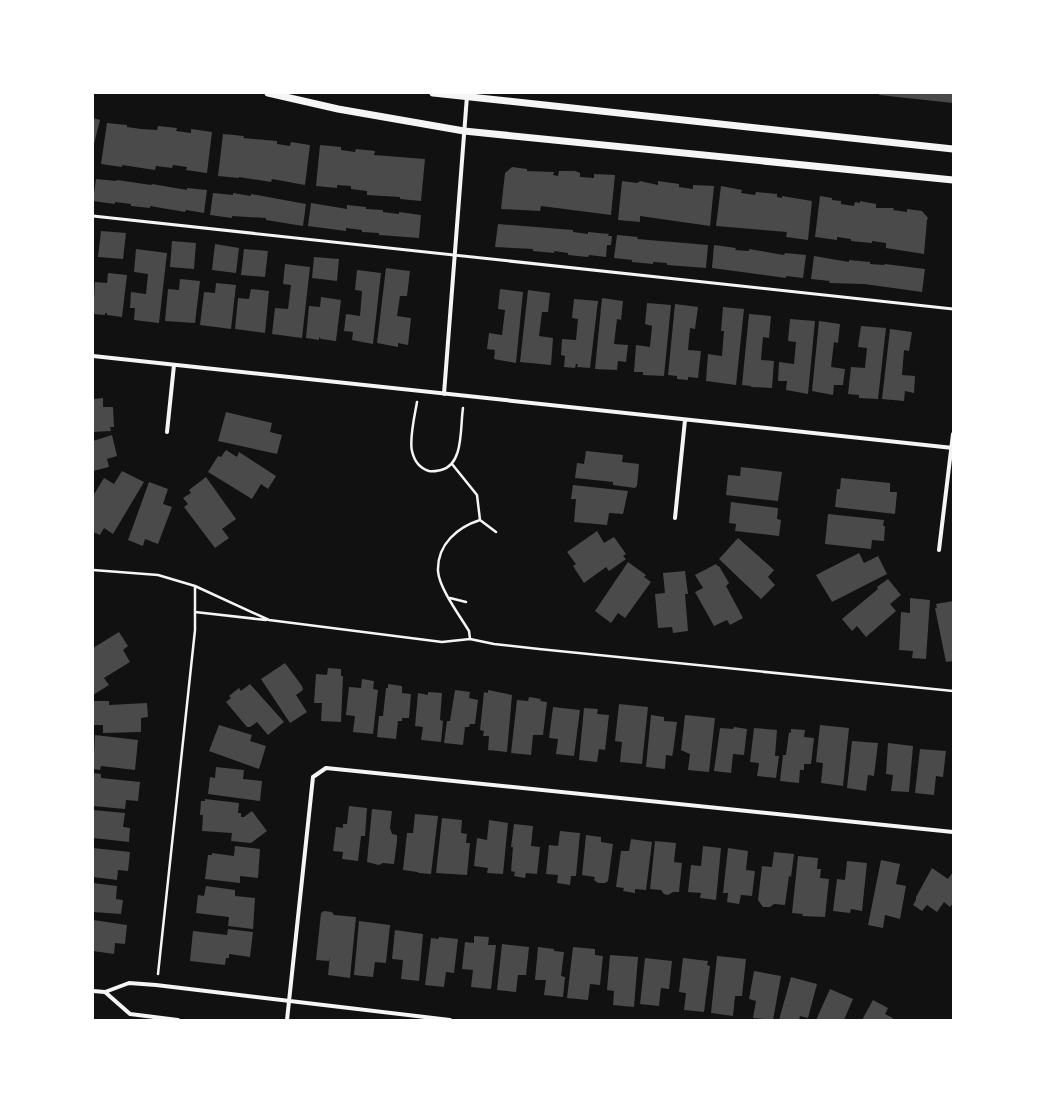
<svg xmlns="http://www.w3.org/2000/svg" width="1046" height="1113" viewBox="0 0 1046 1113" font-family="'DejaVu Sans',sans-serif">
<rect width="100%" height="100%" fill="#111"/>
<path fill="#4a4a4a" d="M879 93H953V103L879 95Z
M93 118 100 120 94 144H93Z
M107 123 127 125V127L141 129 157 130 158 126 177 128 176 131 191 133V129L212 132 207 173 186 170 187 167 173 165 172 168 156 166 155 170 122 165V167L101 164Z
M223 134 244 136 243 138 277 141V144L290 146 291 142 310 145 305 185 272 179 271 182 239 177V178L218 176Z
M320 145 341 147V150L355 152 356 149 375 151 374 155 425 159 421 201 400 199V197L367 195V191L351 189V186L337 185V188L316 186Z
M512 167 527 169V171L554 172 553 175 558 176 559 171H575L580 173V177L594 178V174L615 175 611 215 541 206 540 211 501 209 505 173Z
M96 179 116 181 117 180 151 185 152 184 187 190V188L207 190 204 213 186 210 185 212 150 206V208L131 206V204L115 202V204L93 201Z
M622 181 637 183 640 181 658 185V181L679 184V187L693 189V185L714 186 710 226 640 216V222L618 220Z
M721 186 742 190 741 193 755 195 756 192 777 194V197L782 198V196L812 201 808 240 786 237 787 232 716 226Z
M213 193 233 195V193L251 196V194L306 204 303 226 266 220V218L232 216V218L210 215Z
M820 196 832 198V200L841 201V204L854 206 855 202 860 203V201L876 204V208H894L893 210 907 212V209L922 211 928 218 927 220 924 254 886 248V243L872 241V243L851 241V239L837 237V240L815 237Z
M311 203 347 209V205L366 207V209L383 210V212L399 214V212L421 215 419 238 379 235V233L362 232V230L346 228V231L308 226Z
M498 224 573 230V232L588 234V232L609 234 608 236H612L611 245H607L606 257 589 255 588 257 568 255V253L554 251V253L533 251V249L495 247Z
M101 231 126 233 123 259 98 257Z
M617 235 638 237 637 239 708 245 706 268 667 265V263L653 262V264L632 262V260L614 258Z
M172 241 196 243 194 269 170 267Z
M215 244 239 248 236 273 212 270Z
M714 245 736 248 735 250 749 251V249L784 255 785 253 806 255 803 278 786 276V278L712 268Z
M136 249 167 253 159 323 134 320 135 308H130L131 292 146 294 148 274 134 272Z
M244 249 268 251 265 277 241 275Z
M814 256 849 262V260L870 262V264L884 265 885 264 925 269 922 292 864 284 829 283 830 281 811 279Z
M314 257 339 259 337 281 312 278Z
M285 264 310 267 302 338 272 334 275 308 288 309 291 285 283 284Z
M386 268 410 271 407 296H400L397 316 411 318 408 345 398 343V347L377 343Z
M357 270 381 273 373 344 352 340 353 332 344 331 346 314 360 316 362 291 355 290Z
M108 273 127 275 122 317 107 315V313H105V315L93 314 95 282 107 283Z
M180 279 200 281 195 323 165 321 168 289 179 290Z
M216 283 236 285 231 329 200 325 204 292 215 293Z
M251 289 269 291 265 333 235 329 238 298 249 299Z
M500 289 523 292 516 363 494 359 495 350 487 349 489 333 502 335 505 310 498 309Z
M528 290 550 293 548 312H542L539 336 553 338 551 365 520 362Z
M321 297 341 300 336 341 321 339 319 337V340L306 338 309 306 320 307Z
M602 298 623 301 621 320 617 319 614 344 628 345 626 362 618 361 617 370 595 369Z
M574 299 598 301 590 368 577 367 578 364H576L575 368 564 367 565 356 561 355 562 339 576 340 578 319 572 318Z
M647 303 671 305 664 376 643 375V372H634L636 345 650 347 652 326 645 324Z
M675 304 698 307 695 329 690 328 688 350 701 351 698 378 688 377V380L677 379V376L668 375Z
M723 307 744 309 736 385 706 381 708 354 722 356 724 331H721Z
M749 314 771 316 769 338 763 337 761 360 774 361 772 388 751 387V386L742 385Z
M790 319 815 321 808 394 786 390 787 381H778L779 362 794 364 796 342 788 341Z
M819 321 840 324 838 343 834 342 831 367 845 369 843 385H834L833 395 812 391Z
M861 326 886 328 878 399 859 398V395L848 394 851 367 865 368 867 348 858 347Z
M890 329 912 332 909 351 904 350 902 375 915 376 914 393 905 391 904 401 882 399Z
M103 398V407H113L114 427H110L111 431 93 432V399Z
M226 412 272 423 270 432 282 435 277 454 218 441Z
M112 435 117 456 107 459 109 467 93 471V441Z
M226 450 237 457 239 452 276 476 268 489 261 484 252 499 208 472 218 456 221 457Z
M586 451 623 455 622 462 639 464 637 486 635 488 613 485V482L575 478 577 463 584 464Z
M741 467 782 472 778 501 726 495 728 475 740 476Z
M122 471 144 482 113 534 104 528 100 535 93 532V496L104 478 114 484Z
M206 477 236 519 222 529 229 538 215 548 184 507 188 504 183 498 191 493 189 490Z
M841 478 890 483V492H897L895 514 835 507 837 489H840Z
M149 482 168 489 163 504 172 507 158 544 145 539 143 546 128 540Z
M573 485 628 491 623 514 609 513 607 525 574 522 576 499H571Z
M731 502 778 508 777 519 781 520 779 536 735 531 736 524 729 523Z
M828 514 884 520 883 526H885L884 541 872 540 871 549 825 544Z
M597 531 604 543 614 537 626 554 623 556 626 559 609 571 606 567 584 583 573 566 576 564 567 552Z
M738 538 774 570 768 577 775 585 761 599 719 559Z
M859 553 864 563 878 556 887 574 832 602 816 575Z
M628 562 646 575 644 577 651 582 625 618 618 613 611 623 595 611Z
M716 564 717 566H719L729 583 726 586 743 618 730 625 727 620 714 626 695 592 703 588 695 575Z
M685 571 688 594H685L688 631 673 633 672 627 658 628 655 594 665 593 663 573Z
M888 579 901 595 890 604 896 611 866 637 857 626 852 631 842 619 878 589 877 587Z
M910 598 930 600 926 659 912 658 913 651 899 650 901 612 910 613Z
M953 601V661L946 662 935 608H937L936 604Z
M119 632 128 646 123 650 130 662 104 678 109 685 93 695V648Z
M285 663 302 686 303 690 296 695 307 712 290 723 261 679Z
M328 668 341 669V676H343L341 722 321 721 322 703H314L316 674 327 675Z
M362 679 374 681 373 689 378 690 373 734 353 732 355 716 346 715 349 687 361 688Z
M250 684 284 722 268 735 257 722 250 727H247L226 702 231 698 229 696 239 688 241 691Z
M388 684 402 686V693L411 694 409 718H402V721H398L396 739 377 737 379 716H383L386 688H388Z
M455 690 470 692 469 698 478 700 475 724H470L469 727H465L463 745 444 743 447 721H450Z
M488 690 512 695 507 752 488 750 489 736H483L484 731 480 730 484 692 488 693Z
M428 692 442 693 440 720 443 721 441 742 421 740 423 727 415 726 418 693 428 695Z
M529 697 541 699 540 701 547 702 543 735H533L531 755 511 753 517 700 528 701Z
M93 701H109V705L147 703 148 717 141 718V732L103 733V725H93Z
M619 704 648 707 642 764 620 762 622 742 615 741Z
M553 707 580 710 574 756 556 754 558 739 549 738Z
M584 708 598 709 597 714 609 715 605 750 599 749 597 762 579 760Z
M651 715 664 717V721L677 722 673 752 672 756 666 755 665 769 646 767Z
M685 715 715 718 709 772 688 770 690 754 681 750Z
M219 725 252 735 250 741 266 746 259 769 209 751Z
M820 725 849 728 843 786 821 783 823 763 816 762Z
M734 727 747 729 744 755 733 754 731 773 714 771 720 728 733 729Z
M754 728 777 730 775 756H779L776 778 757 776 759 763 750 762Z
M791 729 805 730 804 737 814 738 811 764H804V770H800L799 783 780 781 783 755H786L789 732 791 733Z
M95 735 138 740 135 770 101 766 100 770 93 769Z
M852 741 878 743 874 776 868 775 866 791 847 788Z
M888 743 913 746 909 792 891 791 893 775 886 774Z
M920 749 946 751 943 777 936 776 934 795 915 793Z
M216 767 244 770 243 779 262 781 260 801 208 794 210 777 215 778Z
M93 773 101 774V778L140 782 138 801 126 800 125 809 93 806Z
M205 799 239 803 238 813H241V817H244L252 811 267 831 251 843 231 841 232 833 202 831 203 815H200L201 801H205Z
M349 806 367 808 365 836H361L358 861 342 859 343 852 333 851 336 827 343 828V824H347Z
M372 809 392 811 390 828 392 834 397 835V841L394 864 383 863 379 865 367 862Z
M93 810 125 813 123 827 130 828 129 842 93 838Z
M415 814 438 816 431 874 419 873 417 872 403 870 407 833H413Z
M442 818 462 820 461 833 467 834 466 843H470L467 875 436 873Z
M489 820 508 823 503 874 487 873 488 868 474 866 477 838 487 840Z
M514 824 533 826 531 846 540 847 537 874 526 873 525 878 514 876 515 872 511 871 513 847H511Z
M560 831 580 833 576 876H571L570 885 557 883 558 875 546 874 549 845 558 846Z
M586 835 601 837V842L613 844 608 881 605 883H598L594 880 595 877 582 875Z
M631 839 652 842 646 890 635 889V893L623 891 624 888 616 887 621 851H629Z
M655 841 676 843 674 862 682 863 679 892H673L668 895 664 894 661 890 650 889Z
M235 846 260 849 258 878 240 876V883L205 879 208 855H212V853L234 856Z
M703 846 721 848 716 900 700 898 701 893 688 892 691 865 701 866Z
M93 848 130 852 128 871 118 870 117 880 93 877Z
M728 848 748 851 746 870 755 871 752 896 741 895 739 904 727 902 728 893H723Z
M774 852 794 854 791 877 789 876 785 905 774 904 770 907H763L758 900 762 866 772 867Z
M798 856 818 858 817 869H821L820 878 829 879 825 917 802 916 803 914 792 913Z
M881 860 900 864 896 884 906 886 900 919 885 915 883 928 868 925Z
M847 861 867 863 862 911 851 909 850 913 833 911 837 879 845 880Z
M932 868 948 879 953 872V903L950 907 944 902 937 912 927 905 922 911 913 905 916 900V897Z
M93 883 117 886 116 899 123 900 121 914 93 912Z
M206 886 235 890V896L255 898 253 929 228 926 229 917 196 913 198 895 204 896Z
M324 911 332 912 334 915 356 917 350 978 328 975 330 956 329 961 316 960 321 913Z
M93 920 127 925 125 944 115 943 114 954 93 951Z
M359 921 390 925 386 963 375 962 373 977 354 975Z
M228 929 253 932 250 957 229 954V958H226L225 965 190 961 193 931 227 935Z
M395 930 423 934 419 981 401 979 403 960 392 959Z
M474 936 489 937 488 945H496L491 989 471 987 473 970 462 969 465 942 474 943Z
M439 937 458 939 454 973 446 972 444 987 425 985 431 938 438 939Z
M502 944 529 947 526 975H518L516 992 497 990Z
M538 947 554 949V951L564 952 561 976 565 977 563 997 544 995 546 980H535Z
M573 947 595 949V955L603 956 600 985 590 984 588 1000 567 998Z
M610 955 638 957 634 1007 613 1005 614 991 607 990Z
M717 956 746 959 742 996H735L733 1016 711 1013Z
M645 958 672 961 669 989 661 988 659 1006 640 1004Z
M683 958 708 961 707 965 710 966 704 1012 684 1010 686 993 679 992Z
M754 971 781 976 773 1020 753 1018 756 1001 749 999Z
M791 977 817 984 808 1018 800 1016 799 1020H779Z
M830 989 853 999 844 1020H816Z
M873 1000 888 1008 885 1014 893 1018 891 1020H862Z"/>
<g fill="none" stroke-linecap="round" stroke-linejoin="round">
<path stroke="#f5f5f5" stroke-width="2.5" d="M417 402C415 414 409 439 412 451 414 460 419 468 429 471 433 472 436 471 441 470 464 465 460 427 463 408
M452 464 477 495 480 520C458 527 437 544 438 571 439 588 460 616 469 631L470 639
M480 520 496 532
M93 570 158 575 195 586 269 620 442 642 470 639 494 644 539 649 953 691
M450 598 466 602
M195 612 266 620
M158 974 195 630V586"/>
<path stroke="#f5f5f5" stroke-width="3" d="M93 216 953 309"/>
<path stroke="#f5f5f5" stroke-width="4" d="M93 356 953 448
M444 394 467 96
M167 432 174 365
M675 518 685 420
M939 550 953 434
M93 991 105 992
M178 1020 130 1014 105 992 129 983 156 985 450 1020
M287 1020 313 777 326 768 953 832"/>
<path stroke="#f5f5f5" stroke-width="7" d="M268 93 338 109 464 131 953 180
M433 93 953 149"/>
</g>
<rect width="1046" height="1113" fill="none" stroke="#ffffff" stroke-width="188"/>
</svg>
